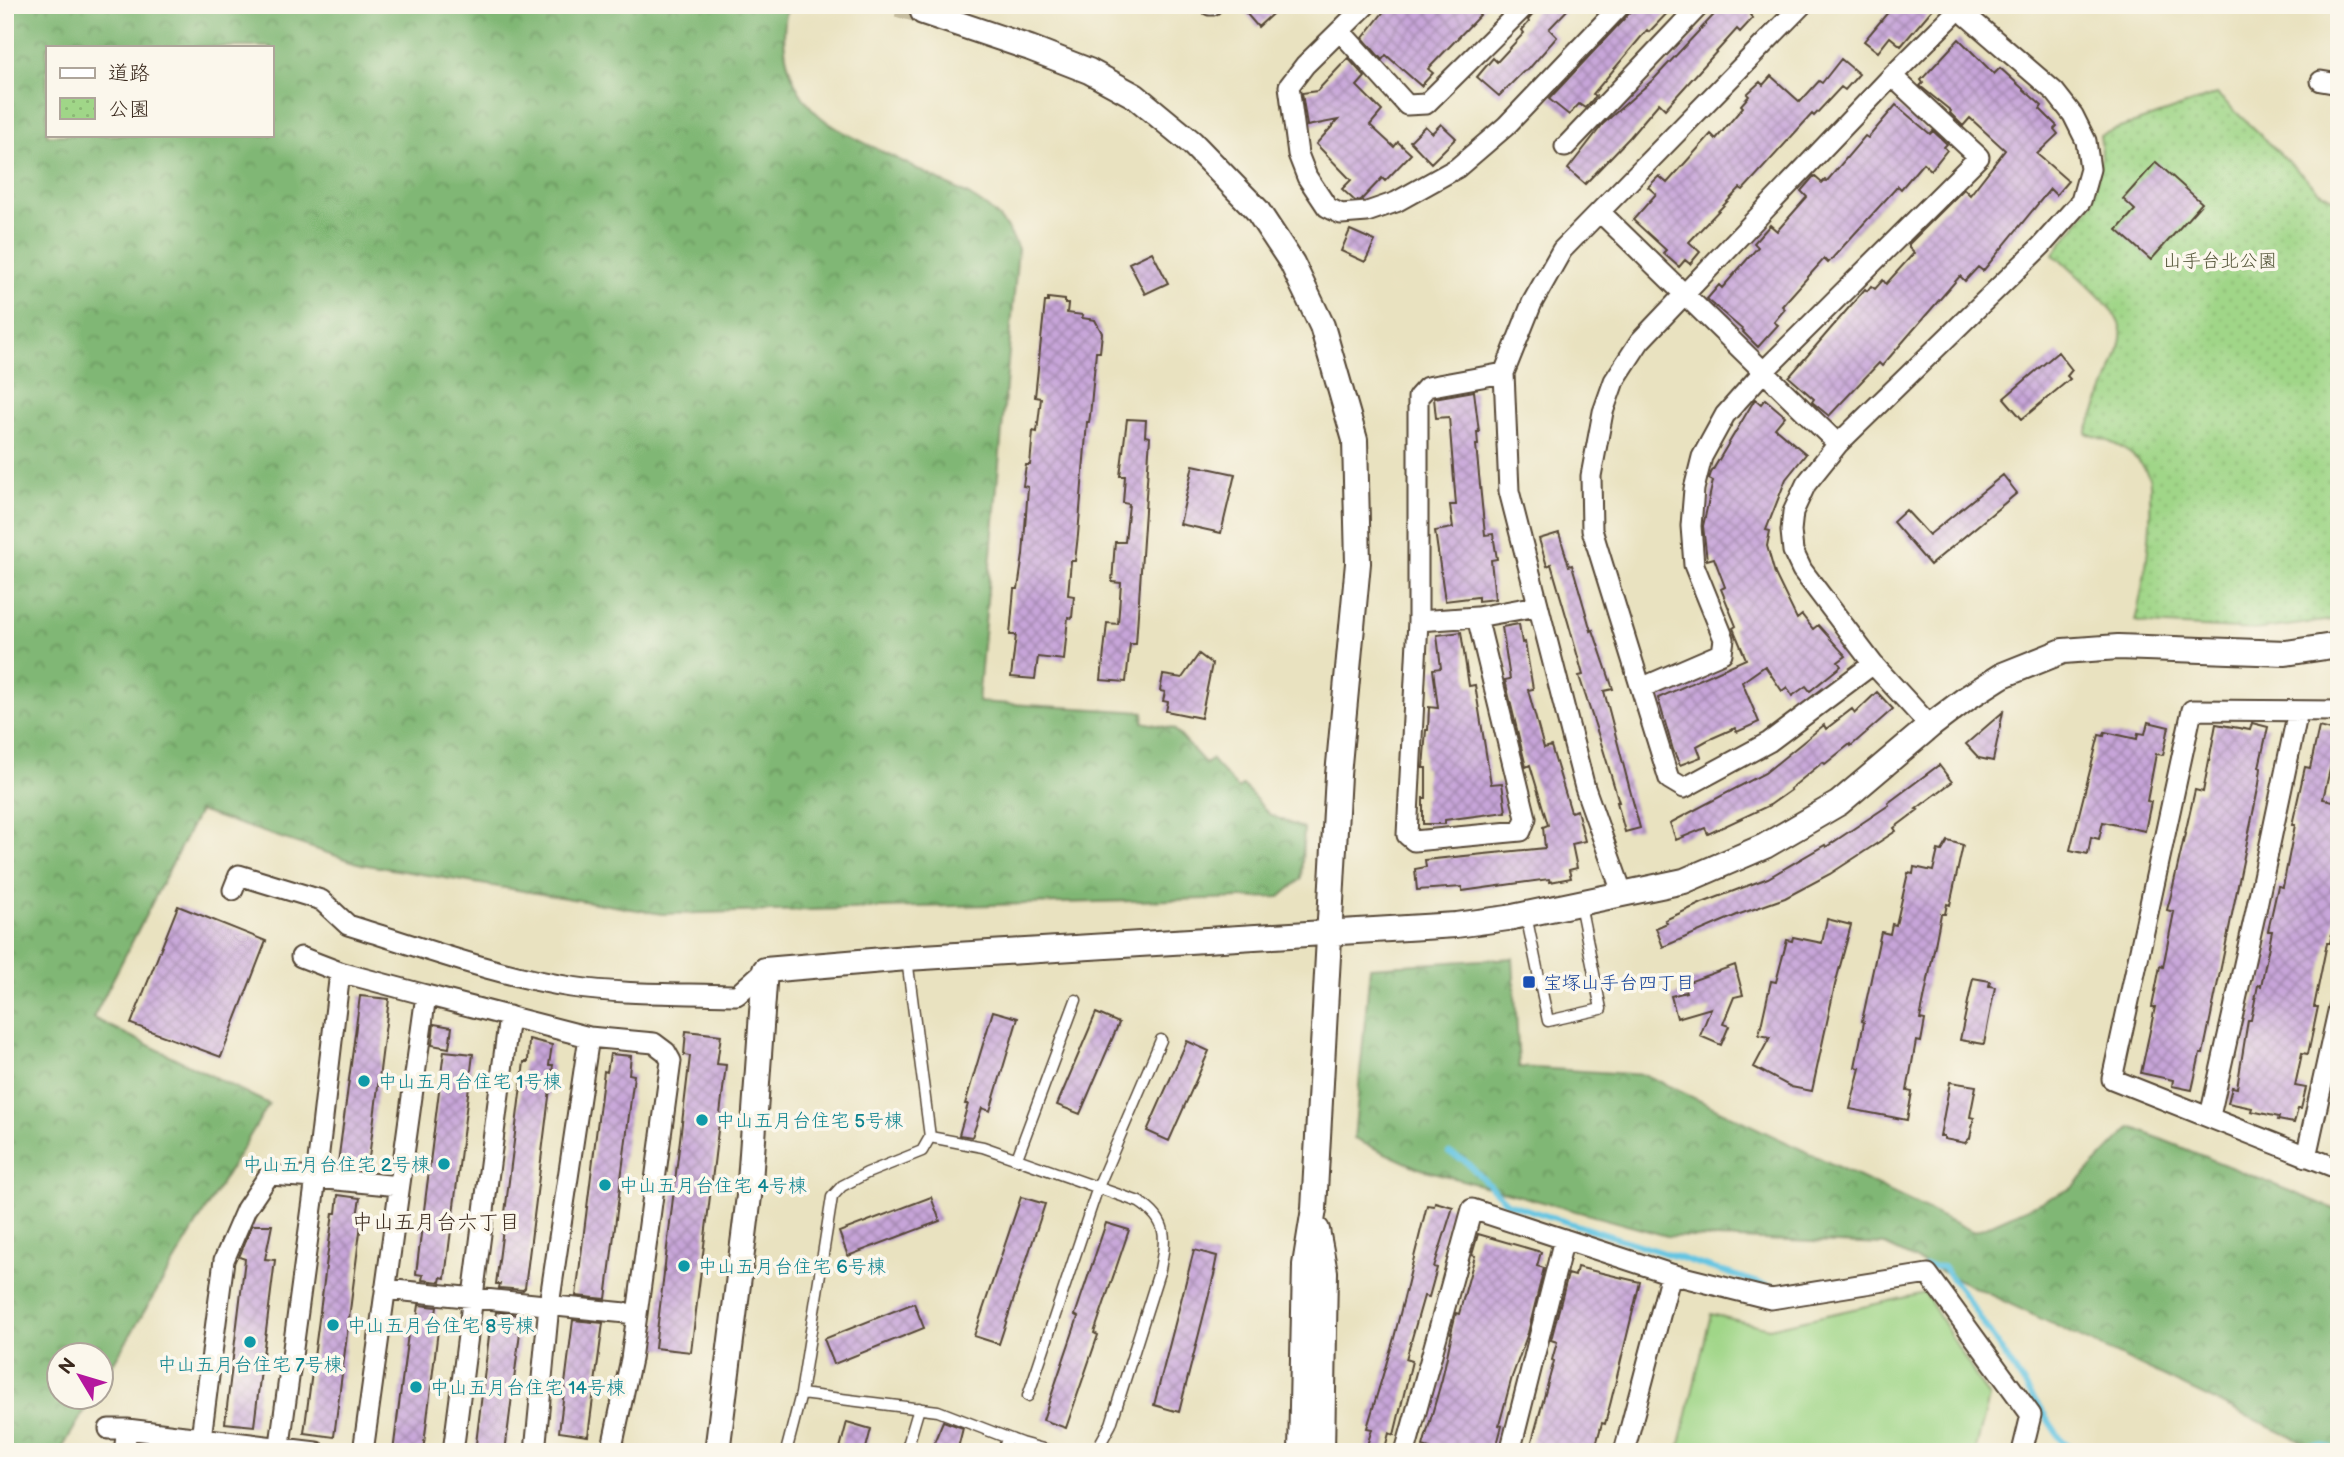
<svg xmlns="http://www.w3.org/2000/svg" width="2344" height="1457" viewBox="0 0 2344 1457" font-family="'Balsamiq Sans','Klee One',sans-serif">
<defs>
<pattern id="forest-crowns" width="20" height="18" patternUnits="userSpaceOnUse" patternTransform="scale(1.75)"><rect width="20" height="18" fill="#80b774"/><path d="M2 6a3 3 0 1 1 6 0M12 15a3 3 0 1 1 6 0" fill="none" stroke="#6a955f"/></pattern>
<pattern id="park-dots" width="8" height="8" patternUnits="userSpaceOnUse" patternTransform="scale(1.75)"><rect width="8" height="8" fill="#a0d688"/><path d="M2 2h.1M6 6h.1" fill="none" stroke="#8bb875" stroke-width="1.8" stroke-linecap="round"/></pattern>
<pattern id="building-cross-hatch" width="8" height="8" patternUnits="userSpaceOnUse" patternTransform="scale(1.75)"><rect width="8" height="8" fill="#c7a5d9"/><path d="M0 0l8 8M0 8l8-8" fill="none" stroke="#a387af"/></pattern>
</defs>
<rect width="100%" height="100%" fill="#fbf7ec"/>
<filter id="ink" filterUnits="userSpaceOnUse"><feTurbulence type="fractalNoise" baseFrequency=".0143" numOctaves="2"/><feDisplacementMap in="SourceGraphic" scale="14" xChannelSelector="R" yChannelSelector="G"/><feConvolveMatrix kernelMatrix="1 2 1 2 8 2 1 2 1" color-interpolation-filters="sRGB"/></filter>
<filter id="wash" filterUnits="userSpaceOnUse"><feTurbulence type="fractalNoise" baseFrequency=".00686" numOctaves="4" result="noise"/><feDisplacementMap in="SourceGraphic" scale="28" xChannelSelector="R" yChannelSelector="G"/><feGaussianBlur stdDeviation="1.57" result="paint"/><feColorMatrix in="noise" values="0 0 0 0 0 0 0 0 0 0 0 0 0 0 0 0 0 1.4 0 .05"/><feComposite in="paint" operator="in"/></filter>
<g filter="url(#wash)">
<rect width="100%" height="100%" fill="#e9e2c0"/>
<path fill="#a0d688" stroke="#6e8053" stroke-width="2" d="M1925 1293 1989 1398 1975 1452H1695L1679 1448 1711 1314 1769 1328Z"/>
<path fill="url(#forest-crowns)" stroke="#5e7049" stroke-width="2" fill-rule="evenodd" d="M5 5H788C776 52 793 102 835 127 850 136 867 144 883 152 912 166 941 181 970 196 995 211 1006 222 1018 249L978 702 1144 712 1143 722 1174 729 1206 764 1211 759 1238 789 1243 785 1270 815 1304 829 1301 879 1280 897 662 914 361 864 199 811 93 1018 269 1104 102 1382V1356H60V1398H92L60 1452H5ZM47 47H271V135H47Z
M1513 958 1519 1067 1646 1075 1974 1232 2072 1188 2131 1127 2339 1211V1452H2323L1885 1245 1667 1236 1418 1168 1354 1139 1370 967Z"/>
<path fill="url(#park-dots)" stroke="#6e8053" stroke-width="2" d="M2217 94 2319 191 2339 202V619L2255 630 2149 624 2135 621C2145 580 2152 538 2150 496 2150 490 2151 480 2148 475 2137 451 2110 441 2086 433 2094 413 2125 347 2121 330 2117 307 2078 277 2061 260L2053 255 2093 202 2102 152 2100 135Z"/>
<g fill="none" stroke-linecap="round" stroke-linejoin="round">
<path stroke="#64c5e2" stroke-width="6" d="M1449 1153 1464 1160 1507 1203 1781 1290
M1926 1266 1943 1267 1963 1293 2062 1441 2081 1452
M2285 1452C2304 1447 2320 1441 2338 1452"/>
</g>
<g id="blocks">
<path fill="url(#building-cross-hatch)" d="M1239 5H1282L1258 27Z
M1389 5H1487L1479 14 1480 15 1428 69 1433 73 1421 86 1386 55 1382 60 1363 38Z
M1541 5H1572L1549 29 1557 37 1528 70 1523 72 1499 96 1477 77 1493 58 1497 62 1524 33 1522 30 1529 22 1528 20Z
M1637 5H1675L1649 32 1647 30 1593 94 1596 96 1585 108 1579 104 1569 115 1549 99Z
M1723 5H1759L1750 15 1753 18 1740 32 1737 29 1665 109 1659 103 1630 137 1585 184 1568 169 1603 124 1655 78Z
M1894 5H1936L1901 46 1890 37 1878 52 1864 41Z
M1959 39 1994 74 2000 68 2042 106 2040 109 2057 126 2054 129 2058 134 2037 154 2068 181 2056 195 2050 189 1983 271 1978 267 1965 281 1960 276 1882 366 1879 363 1829 416 1812 402 1814 399 1789 377 1865 289 1867 291 1871 286 1875 289 1883 280 1886 284 1914 253 1909 248V244L1964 189 1970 195 2005 150 1970 118 1963 126 1950 113 1951 111 1920 86 1923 83 1921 80Z
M1348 58 1365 77 1357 86 1382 111 1370 125 1394 147 1398 142 1411 154 1385 181 1382 178 1361 200 1355 201 1342 189 1351 180 1316 144 1338 120 1307 126 1302 93 1317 91Z
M1841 59 1859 74 1845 90 1841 87 1814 116 1812 114 1743 190 1740 188 1689 242 1700 252 1690 264 1685 260 1679 267 1663 253 1666 250 1633 220 1656 194 1648 187 1659 176 1667 183 1711 134 1716 139 1743 107 1741 105 1749 96 1747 94 1760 82 1763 85 1771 76 1800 102 1819 81 1822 83Z
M1896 105 1930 134 1933 131 1947 144 1944 147 1947 150 1931 170 1923 163 1901 189 1898 186 1828 263 1824 259 1782 306 1785 309 1774 322 1778 325 1758 347 1743 332 1744 331 1707 299 1719 285 1722 288 1758 247 1754 243 1770 225 1777 231 1807 197 1801 191 1814 176 1822 183 1825 180 1827 181 1865 136 1868 138Z
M1441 124 1456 138 1431 163 1410 141 1425 126 1432 133Z
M2156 162 2202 203 2151 260 2117 230 2135 210 2123 199Z
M1350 230 1375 241 1365 262 1341 251Z
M1152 252 1168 283 1145 294 1129 263Z
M1048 298 1065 300V304H1068L1067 313 1083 315 1082 318 1095 320 1102 333 1100 352H1096L1090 416 1089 422H1087L1078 535 1075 561H1071L1068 595 1074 596 1072 618 1068 617 1064 660 1038 657 1035 679 1011 677 1016 635H1010L1014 589H1018L1023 555 1028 487 1023 486 1026 465H1030L1033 431 1037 432 1041 398 1035 397 1045 302H1048Z
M2058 352 2072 370 2067 376 2070 379 2022 419 2004 398Z
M1474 391 1479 432H1477L1478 445H1476L1485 535 1493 534 1497 559 1491 560 1495 599 1478 601V597L1445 601 1435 531 1453 528 1450 505H1456L1449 417 1436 418 1434 398Z
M1755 399 1761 404 1765 399 1785 416 1775 428 1806 454 1786 479 1766 530 1770 531 1767 546 1775 574 1797 619 1802 615 1813 629 1818 625 1846 656 1838 662 1841 666 1810 691 1806 686 1792 696 1787 687 1782 691 1765 666 1742 682 1759 722 1737 732 1735 728 1708 740 1697 746 1701 757 1680 765 1673 750 1658 698 1746 659 1733 628 1736 626 1721 589 1725 587 1714 558 1707 560 1703 526 1713 481 1709 479 1711 473Z
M1127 419 1146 420 1145 436 1150 437 1137 629 1136 644H1130L1126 682 1101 680 1107 623 1118 624 1121 583 1112 582 1115 542H1125L1129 504 1123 503 1125 476H1120Z
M1193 465 1235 474 1221 533 1180 524Z
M2003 475 2017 493 1930 565 1893 522 1906 510 1929 535Z
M1559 533 1569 566 1572 565 1591 631 1593 630 1613 689 1604 691 1640 828 1625 832 1617 802H1619L1603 749 1579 676 1583 675 1568 622 1551 564 1547 566 1539 539Z
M1519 624 1522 643 1525 642 1533 689 1528 690 1544 748 1551 746 1571 812 1577 810 1585 841 1572 844 1577 868 1569 870 1571 878 1550 882 1549 879 1462 891V887L1417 890 1415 869 1426 867 1425 860 1545 848 1543 827 1548 825 1530 765 1526 767 1505 680 1510 679 1502 627Z
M1461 632 1469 686 1475 685 1491 784 1502 783 1506 812 1445 820V824H1423V798H1426V768H1423L1426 730H1428L1429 707 1438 708 1433 669 1441 668 1437 635Z
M1199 654 1212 664 1201 718 1166 711 1168 702 1163 701 1165 692 1160 691 1163 675 1182 678Z
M1877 692 1893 709 1851 746 1850 744 1825 764 1823 762 1790 789 1791 790 1770 805 1708 834 1705 828 1676 840 1670 823 1765 773 1824 725 1826 729 1852 709 1855 713Z
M2003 712 1993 761 1979 758 1966 744Z
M2148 722 2169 727 2163 755 2156 754 2147 801 2151 802 2145 831 2103 822 2099 839 2091 837 2088 854 2070 850 2099 735 2104 736 2105 732 2137 739 2138 733 2145 734Z
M2252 723 2268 727 2259 767 2261 768 2259 784 2203 1054H2200L2192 1090 2172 1086 2173 1080 2141 1073 2155 1007H2152L2160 966 2163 967 2174 912 2167 910 2171 895 2195 790 2203 792 2216 724 2250 730Z
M2319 727 2339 732 2323 799 2339 802V900L2330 943H2327L2314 1007H2318L2308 1054 2302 1053 2295 1086 2306 1088 2301 1109H2298L2294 1123 2278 1120 2279 1117 2251 1111 2252 1108 2228 1103 2232 1087 2237 1088 2248 1020H2251L2258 985 2261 986 2272 931H2268L2278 886 2283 887 2295 825H2292L2305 767 2310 768Z
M1939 765 1952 782 1916 809 1918 810 1894 828 1896 831 1830 874 1785 898 1737 915 1663 947 1656 928 1667 923 1665 920 1702 903 1768 878 1825 845 1826 847 1889 805 1888 803Z
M1948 841 1963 845 1950 905 1947 904 1945 914H1941L1935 945 1920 1019 1925 1020 1921 1042 1916 1041 1907 1091 1912 1092 1907 1120 1850 1109 1860 1068 1855 1067 1864 1022 1862 1021 1881 932 1890 934 1892 924 1896 925 1908 873 1913 874 1914 867 1933 871 1938 850 1942 851Z
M178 906 266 941 221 1057 131 1024Z
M1827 919 1851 925 1835 985 1812 1091 1791 1087 1754 1067 1770 1037 1759 1035 1771 981 1776 982 1787 940 1792 941 1793 937 1822 943Z
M1735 965 1743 995 1734 997 1723 1024 1729 1026 1721 1045 1700 1036 1711 1008 1677 1018 1671 996 1686 992 1683 984Z
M1973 978 1990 981 1989 986 1995 987 1984 1044 1960 1040Z
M360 996 389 999 368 1166 338 1163Z
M993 1011 1018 1018 990 1111 982 1108 972 1137 959 1135 968 1104H965Z
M1096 1013 1119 1023 1080 1114 1057 1105Z
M434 1024 452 1027 449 1048 432 1045Z
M686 1031 721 1035 717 1064 726 1065 691 1352 655 1348 690 1056 684 1055Z
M529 1039 552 1045 549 1065H553L525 1288 523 1290 499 1288 500 1284H496L524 1062H528Z
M1187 1041 1209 1051 1169 1141 1147 1131Z
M444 1051 473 1054 445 1278 441 1277 440 1282 422 1280 423 1275 416 1274Z
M610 1054 631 1056 629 1074 634 1075 606 1299 576 1296 604 1071 607 1072Z
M1950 1082 1976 1086 1970 1117 1974 1118 1970 1138 1965 1143 1944 1139V1136H1940Z
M338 1195 360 1198 357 1216H362L334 1437 304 1433 333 1213H336Z
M931 1197 940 1221 848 1256 839 1232Z
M1021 1197 1045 1204 999 1344 974 1336Z
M1435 1202 1453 1207 1434 1267 1437 1268 1429 1297 1424 1296 1406 1359 1412 1361 1394 1435 1389 1433 1384 1452H1365L1372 1429 1367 1428 1394 1338 1427 1205 1434 1206Z
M1106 1223 1129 1230 1094 1333 1098 1335 1066 1428 1043 1420 1078 1317 1075 1315Z
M252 1225H272L265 1259 275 1260 254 1426 225 1423 245 1259 239 1257Z
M1478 1234 1541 1252 1537 1266 1544 1268 1528 1333 1512 1377 1499 1425 1502 1426 1495 1452H1432V1449L1423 1446 1442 1379 1452 1333H1451L1456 1313 1459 1314 1475 1256 1472 1255Z
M1194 1250 1217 1256 1214 1271H1215L1179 1412 1154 1405Z
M1577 1267 1640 1282 1611 1401 1605 1424 1602 1423 1594 1452H1529L1554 1361 1552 1360 1557 1342 1551 1340 1568 1274 1575 1276Z
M914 1303 924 1328 834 1364 824 1339Z
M419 1305 437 1307 435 1321 439 1322 423 1452H393L410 1318 417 1319Z
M496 1312 519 1315 516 1331 520 1332 505 1452H475L490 1328 493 1329Z
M573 1320 603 1323 588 1436 559 1432Z
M943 1421 963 1428 957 1452H930Z
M847 1422 871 1429 865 1452H839Z"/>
</g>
</g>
<g filter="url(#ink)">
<use href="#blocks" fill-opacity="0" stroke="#554636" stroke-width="2"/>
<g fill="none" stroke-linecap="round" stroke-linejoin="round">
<path stroke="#c6bda0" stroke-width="24" stroke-dasharray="24 12" stroke-linecap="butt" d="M898 5 923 12"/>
<g stroke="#554636" stroke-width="13">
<path id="service" d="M1526 915 1548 1021 1601 1009 1580 904
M930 1137 983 1147 1139 1202C1169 1221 1166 1238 1160 1269L1111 1424 1100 1444 1091 1452
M1017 1158 1076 1000
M801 1394 938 1411 1021 1443 1054 1452
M1028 1396 1098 1187 1161 1040
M786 1452 801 1394 832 1197 842 1186 867 1173 922 1151 930 1137 907 959
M906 1452 919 1408
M1003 1452 1007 1438"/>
</g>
<g stroke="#554636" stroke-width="23">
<path id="minor" d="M1210 5H1212
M1366 5 1305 65 1289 86 1298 154 1307 177 1327 207 1341 214 1367 212 1396 202 1457 168 1506 126 1621 5
M1340 31 1407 105 1426 104 1526 5
M1892 76 1963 5
M2321 81 2339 84
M1565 147 1700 5
M1601 213 1838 444
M1477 617 1538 606
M1418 621 1477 617 1526 818 1521 831 1414 841 1407 835 1418 621V397L1427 387 1504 373
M1641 688 1722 653 1724 639 1694 565 1691 526 1694 489 1702 457 1725 415 1764 371 1979 157 1892 76 1640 341 1614 381 1603 412 1591 476 1592 530 1669 779 1684 788 1769 742 1873 664
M2339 711 2192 710 2112 1079 2339 1169
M1930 726 1873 664 1802 570 1793 551 1791 531 1793 512 1806 484 1838 444 2041 246 2081 201 2090 169 2086 141 2073 115 2055 92 1967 16 1963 5
M233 890 239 875 321 900 348 925 364 930C432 951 501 976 571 987 626 995 682 993 737 995L765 970
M1623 895 1585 788 1509 491 1504 373 1532 303 1562 250 1802 5
M301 957 340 972 426 995
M2210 1116 2255 915 2298 711
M2306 1157 2339 1007
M385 1289 636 1314
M109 1429H127
M201 1438 224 1260 246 1209 269 1175 316 1178 340 972
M124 1452 127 1429 316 1452
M279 1452 316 1178 399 1186
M363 1452 426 995 589 1037 654 1043 666 1052 671 1061 631 1359 611 1452
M453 1452 509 1016
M535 1452 549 1305 589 1037
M1405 1452 1472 1209 1671 1274 1771 1299 1928 1274 2031 1415 2022 1452
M1510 1452 1564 1239
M1624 1452 1671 1274"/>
</g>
<g stroke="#554636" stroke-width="28">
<path id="tertiary" d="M923 12 1030 48 1089 71 1135 96 1192 143 1257 210 1292 263 1322 326 1355 440 1358 563 1338 775 1314 1209 1305 1265 1301 1452
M1317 1230 1325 1272 1322 1452
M717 1452 749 1196 765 970 907 958 1456 925 1508 918 1684 881 1765 846 1839 803 1930 726 1967 698 2003 675 2063 651 2118 647 2286 653 2339 645"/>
</g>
<use href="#service" stroke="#fff" stroke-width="10"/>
<use href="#minor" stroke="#fff" stroke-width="19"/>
<use href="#tertiary" stroke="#fff" stroke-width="24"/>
</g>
</g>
<rect fill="#1a4fb4" stroke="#fbf7ec" stroke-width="2.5" x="1522" y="975" width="14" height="14" rx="3.5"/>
<g fill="#0f9aa8" stroke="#fbf7ec" stroke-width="2.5">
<circle cx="364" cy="1081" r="7"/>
<circle cx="702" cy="1120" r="7"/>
<circle cx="444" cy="1164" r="7"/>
<circle cx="605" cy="1185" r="7"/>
<circle cx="684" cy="1266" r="7"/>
<circle cx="333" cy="1325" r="7"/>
<circle cx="250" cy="1342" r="7"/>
<circle cx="416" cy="1387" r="7"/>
</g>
<g text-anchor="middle" stroke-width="7" stroke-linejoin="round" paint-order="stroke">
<g font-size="19" fill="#545538" stroke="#fbf7ec">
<text x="2220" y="267">山手台北公園</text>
</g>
<g font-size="19" fill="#164399" stroke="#fbf7ec" text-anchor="start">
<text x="1543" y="989">宝塚山手台四丁目</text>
</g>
<g font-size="19" fill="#0d838f" stroke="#fbf7ec" text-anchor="start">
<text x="378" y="1088">中山五月台住宅 1号棟</text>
<text x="716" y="1127">中山五月台住宅 5号棟</text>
<text x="430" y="1171" text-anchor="end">中山五月台住宅 2号棟</text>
<text x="619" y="1192">中山五月台住宅 4号棟</text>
<text x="698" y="1273">中山五月台住宅 6号棟</text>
<text x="347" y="1332">中山五月台住宅 8号棟</text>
<text x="250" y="1371" text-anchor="middle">中山五月台住宅 7号棟</text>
<text x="430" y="1394">中山五月台住宅 14号棟</text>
</g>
<g font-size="21" fill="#3b2a1e" stroke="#fbf7ec">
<text x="436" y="1229">中山五月台六丁目</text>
</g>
</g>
<rect width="2344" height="1457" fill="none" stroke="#fbf7ec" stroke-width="28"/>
<rect x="46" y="46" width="228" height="91" fill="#fbf7ec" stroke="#aea59a" stroke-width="2"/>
<rect x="60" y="68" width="35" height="10" fill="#ffffff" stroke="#aea59a" stroke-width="2"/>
<text x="108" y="80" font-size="21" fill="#3b2a1e">道路</text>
<rect x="60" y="98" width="35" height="21" fill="url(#park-dots)" stroke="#aea59a" stroke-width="2"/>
<text x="108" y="116" font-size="21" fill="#3b2a1e">公園</text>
<g transform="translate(80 1376) rotate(308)"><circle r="33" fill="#fbf7ec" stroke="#aea59a" stroke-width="2"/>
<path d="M0-5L12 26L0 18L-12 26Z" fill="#b5179e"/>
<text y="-10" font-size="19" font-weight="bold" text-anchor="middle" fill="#3b2a1e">N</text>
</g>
</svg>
